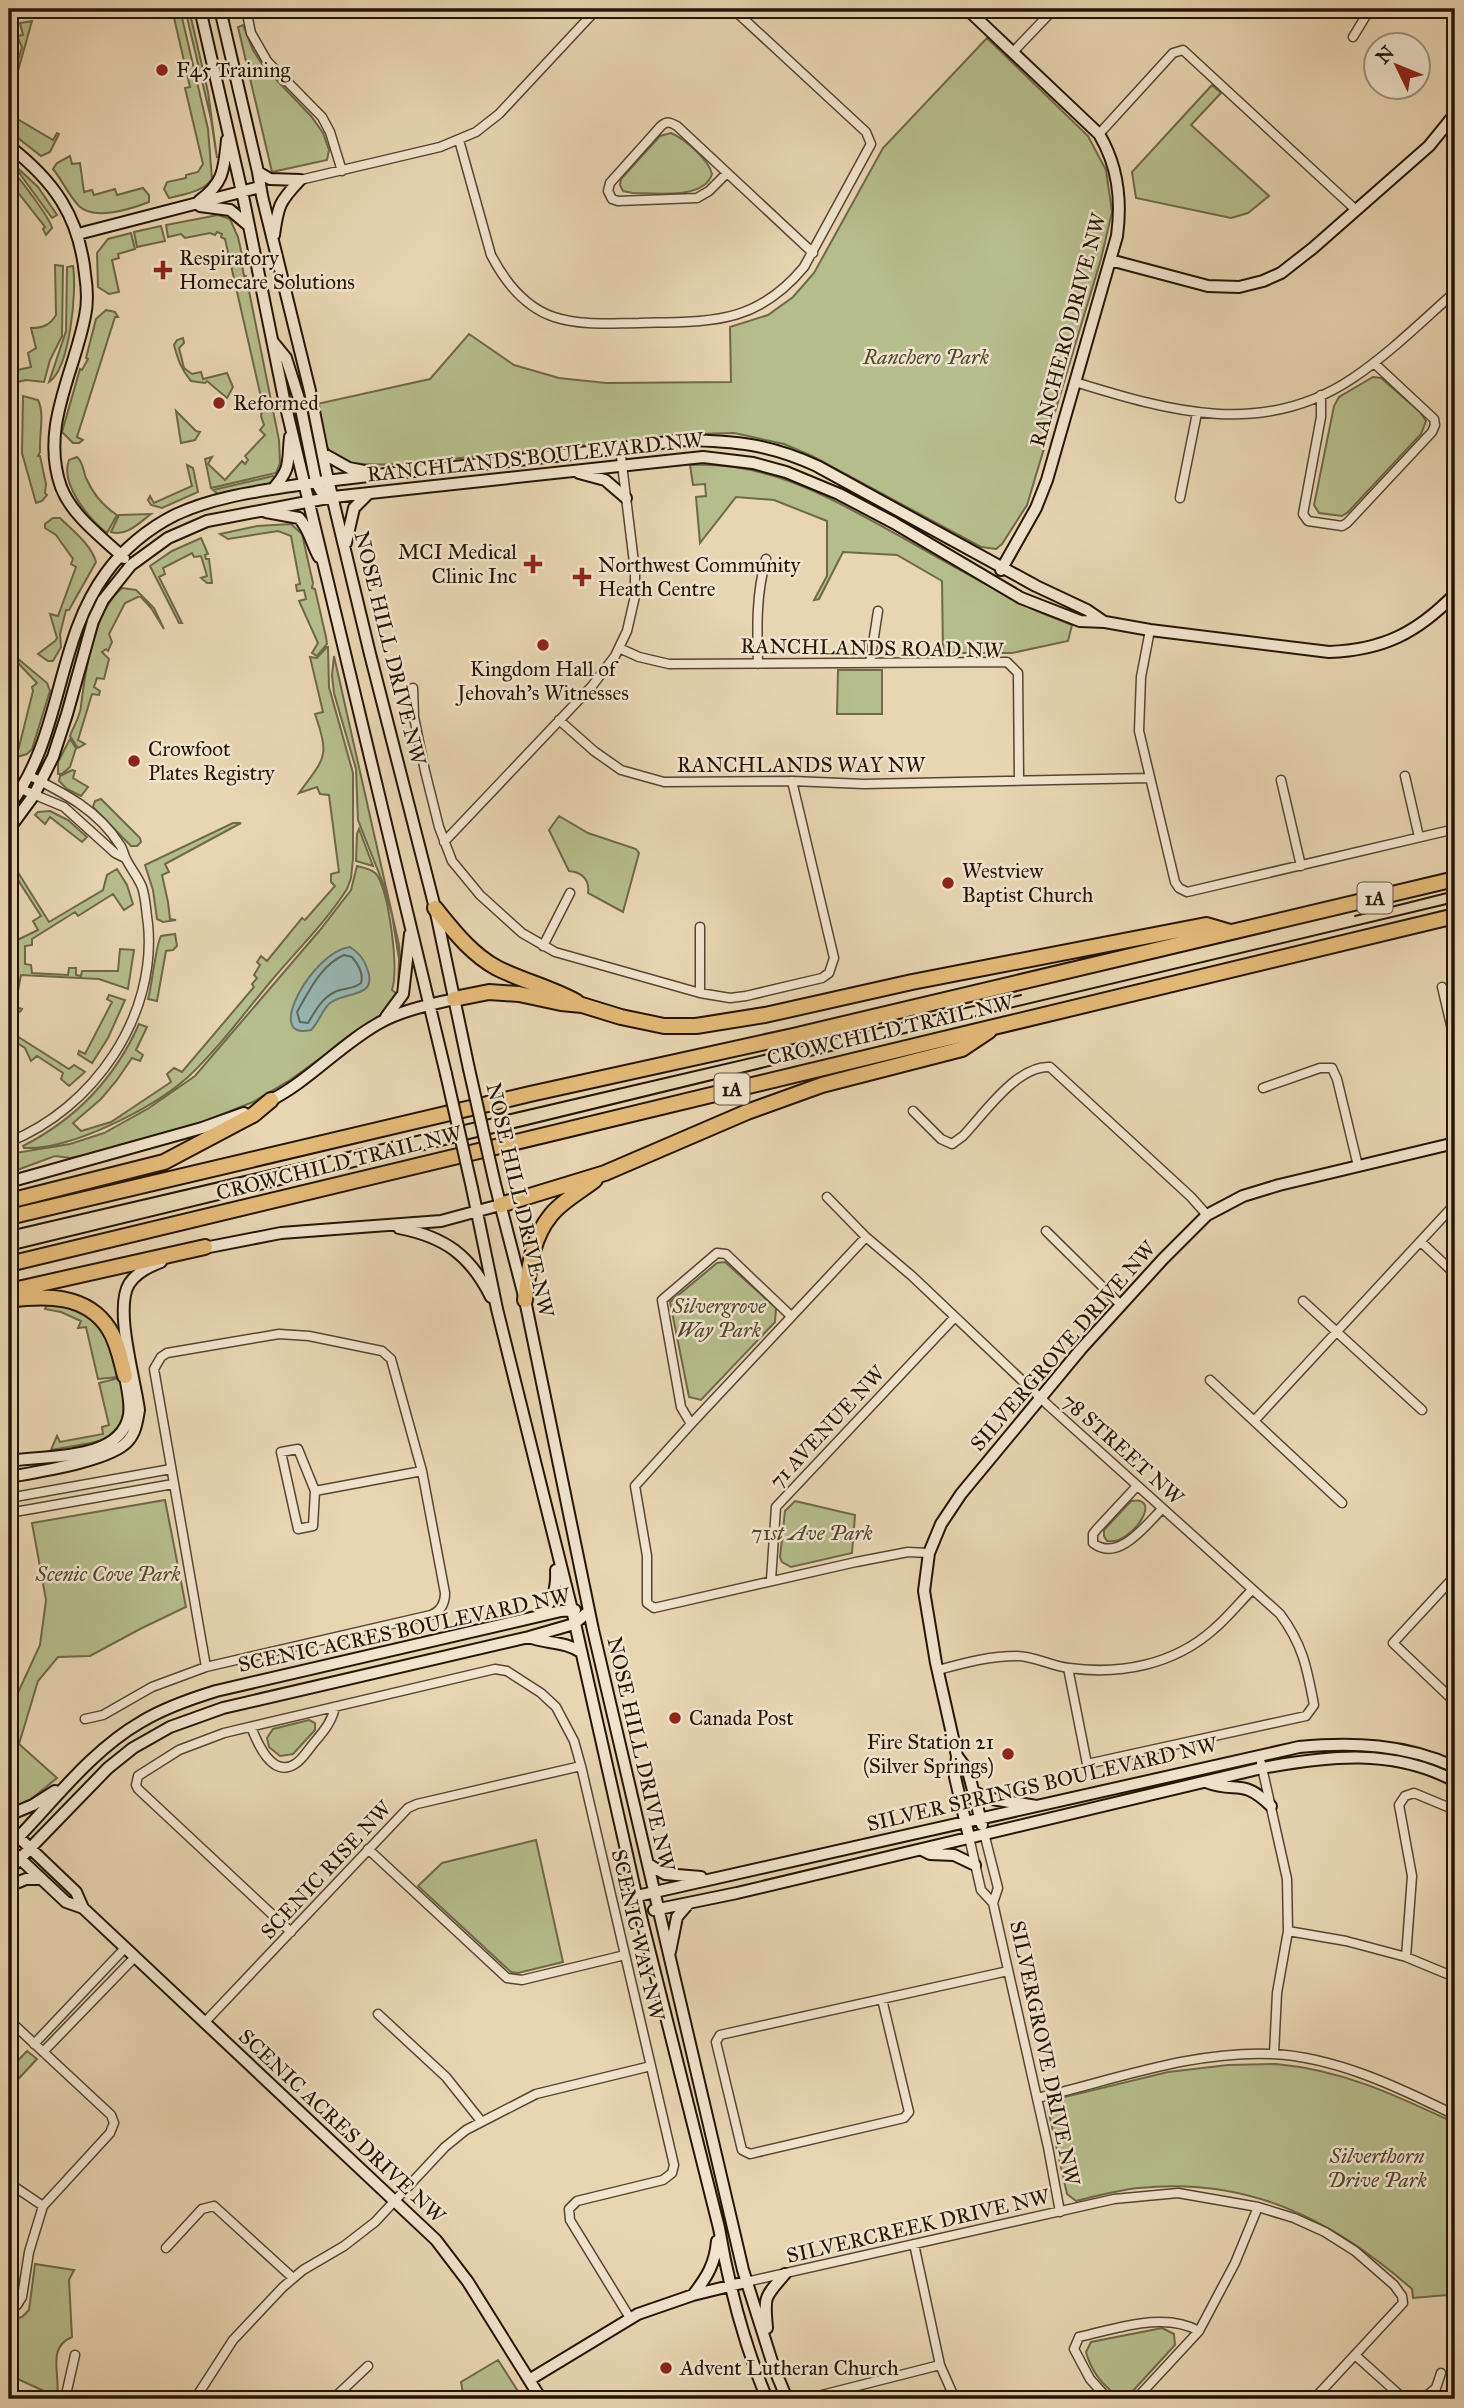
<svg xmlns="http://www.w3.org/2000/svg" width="1464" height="2408" viewBox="0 0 1464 2408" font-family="'IM FELL Great Primer',serif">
<rect width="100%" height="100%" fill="#e8d5b2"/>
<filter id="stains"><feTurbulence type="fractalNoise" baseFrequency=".00286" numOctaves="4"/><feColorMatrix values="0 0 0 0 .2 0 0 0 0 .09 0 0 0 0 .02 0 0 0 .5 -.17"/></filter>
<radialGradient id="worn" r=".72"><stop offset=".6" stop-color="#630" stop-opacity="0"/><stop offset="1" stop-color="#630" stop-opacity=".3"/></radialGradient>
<path fill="#b6bd8c" stroke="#6e6948" stroke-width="2" d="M172 9H180L208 129 212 179C203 192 184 194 169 198L164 189 167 182 186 178V175L198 172 203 164 185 88 190 87Z
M185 9H189L208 92 217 158 211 119Z
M32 21 12 92 9 93V89L22 47 17 36 23 35 20 23Z
M243 25 253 50 264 67 311 116 323 133 329 150 327 160 272 172 238 27Z
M987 38 1088 136 1106 170 1112 212 1101 259 1027 505 1002 544 996 549 981 547 812 456 784 444 734 433 697 434 402 464C383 464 343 468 331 453 321 441 320 419 317 404L430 379 469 334 514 365 559 378 606 383 731 382 730 327 768 315 793 297 814 273 883 148Z
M1212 85 1221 93 1191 125 1269 196 1248 213 1231 218 1136 198 1132 172Z
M9 114 53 140 57 133 59 134 50 152 41 156 9 131Z
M671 133C685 139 709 160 712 174 704 200 655 193 633 193L623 191 620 185 621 179 660 136Z
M70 156 72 164 80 163 84 192 92 190 94 195 115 189 117 195 143 188 149 195V202C131 209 94 221 79 206 69 196 62 180 53 169L57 163Z
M9 160 38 187 57 215 52 218 17 170 9 164Z
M9 168C17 174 50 218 52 228L46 235 43 229 45 227 9 181Z
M218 215 230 219 238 237 244 264 242 265 244 276H246L279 440 280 463 276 473 211 488 205 459 212 457 208 464 225 480 242 461 245 464 248 460 245 456 265 435 260 430 264 425 261 416 263 406 225 239 221 237 222 234 217 232 215 235 210 233 185 238 181 234 168 237 166 225Z
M161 226 165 241 137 247 134 232Z
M131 233 135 249 118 254 119 258 112 260 119 292 109 294 98 287 97 253 108 239Z
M55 265 63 266 62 336 50 360 44 382 26 380 9 384V372L31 367 28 353 36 348 31 328C43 328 50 325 56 315Z
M73 266C77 291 70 368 49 382L66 331 67 267Z
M106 310 115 312 118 317H115L77 437 83 440 79 443H73L62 432 80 369 82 370 88 359 86 358 96 319Z
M183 338 184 343 179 348 184 368 192 374 201 372 203 379 227 373 233 387 227 398 207 381 205 383 191 381C181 369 178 360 174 345L177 340Z
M1373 377 1381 378 1420 412 1426 421 1421 434 1348 512 1342 516 1319 513 1314 505 1334 406 1339 397Z
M23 396 38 400C45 414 39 434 40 452L38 456H40L46 484 45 493 47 495 42 501 36 503 22 453Z
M176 411 196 431 200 432 195 440 181 443Z
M77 457C83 462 83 470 86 478 93 494 103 506 117 515L107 533C88 518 60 484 69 460Z
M187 465 193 468 198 492 162 508 151 505 148 500 150 496 154 503 192 486Z
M690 465C773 461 835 501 905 539 949 564 992 588 1037 611L1072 625 1068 641 1012 653H943L942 581 897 555 843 552 819 599 814 600 827 576V521L774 500 736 497 700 543 696 497 706 496 705 484 693 485Z
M273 476 277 478 268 484 218 494 213 490Z
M151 514C139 523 126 537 111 532L119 515Z
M53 518H60C71 529 91 544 96 562L69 610H66L60 634 61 647 53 661H48L38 654 55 641 57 638 50 614 58 616 76 567 71 564 73 559 56 535 45 528V524Z
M291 524 302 534 313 583 312 588 315 589 326 637 327 644 317 656 312 653 318 643 299 601 306 599 304 590 297 591 296 585 300 584 291 536 278 531 228 539 220 534 257 526Z
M201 538 208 554 205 555 206 559H209L212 583H207L201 578 207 576 201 556 194 557 192 553 163 568 165 574 159 577 182 623H179L150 566 172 551Z
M122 588 136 590 154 608 164 629 151 608 140 596 125 603 109 634 112 642 108 651 106 649 102 652 109 659 104 679 97 678 94 687 100 691 99 695 92 694 78 740 85 744 78 748 70 736C74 725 80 717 81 706 85 673 93 613 122 588Z
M327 647H328L329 687 353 773V859L351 878 347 889C326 922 297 950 272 980 245 1012 219 1048 188 1077 153 1108 72 1150 24 1148L23 1146C76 1119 115 1078 139 1024L147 1027 136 1050 143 1055 140 1061 132 1058 117 1080 101 1099 73 1123 81 1131 111 1122 171 1082 167 1074 174 1068 182 1072 254 987 252 984 257 978 254 975 260 965 257 962 261 956 267 961 302 918 305 920 335 886 331 882V874L339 872 329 795 320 794 317 787 299 793C325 757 330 758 315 714L323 712 310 657 317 658Z
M334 656 399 945 401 970 398 988 399 959 392 915 384 886 358 820 356 769 334 693 332 675Z
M17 658 47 683 50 691 32 749 27 754 10 759 9 757 17 755 33 691 32 687 37 683 18 663 11 669 12 663Z
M838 670H882V714H837Z
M70 739 76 748 70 767 62 774H58V762Z
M72 770 75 771 73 778 88 787 81 796 67 789 59 781 60 776Z
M101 799 140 838 141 842 137 846H131L93 807 95 801Z
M50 811 68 820 87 837 82 842 50 817 45 824 35 815 38 812Z
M559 816 588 833 636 849 639 853 623 912 588 893C590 880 582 872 569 871L549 830Z
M233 823H241L165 864 169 872 162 875 168 902 170 919 176 920 163 922 157 919 153 890 145 865Z
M359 829 373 866 356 861 357 834Z
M9 858 49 922 103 890 107 875 117 869 127 885 133 904 124 910 113 894 78 916 75 912 32 939V945L25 946V964L31 965 32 973 68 975 69 968H76V975L81 976 82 971H118L120 949 134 950 128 989 99 979 21 975 15 1007 22 1009 21 1011 9 1017V944L38 930 33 921 41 916 9 866Z
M357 866C363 868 373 869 377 875 389 894 399 968 392 990L397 994 383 1013 290 1080 253 1102 200 1123 85 1155 70 1158 55 1156 9 1173V1154L70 1144 104 1133 149 1108 195 1076 320 930 351 890Z
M175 934 177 946 173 950 166 951 157 1001 148 999C152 986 156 943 161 936Z
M109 995 125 1000 108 1038 92 1063 78 1054 79 1051 85 1054 112 1002 107 999Z
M9 1031 69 1069 74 1065 85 1072 69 1086 61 1079 63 1073 37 1056 31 1061 25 1048 9 1038Z
M725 1262 776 1308 775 1322 701 1400 689 1397 670 1302 717 1263Z
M48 1302C77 1304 103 1321 113 1349 116 1357 117 1368 118 1377L98 1379 86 1327 78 1328 81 1321 61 1312 45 1309Z
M119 1378 121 1380C133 1446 103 1440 51 1450L57 1436 60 1442 103 1434 102 1427 109 1425 99 1383Z
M165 1500 186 1607 140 1629 90 1656 58 1657 38 1681 19 1744 57 1778 30 1800 9 1809V1712L40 1645 46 1600 32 1523Z
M795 1501 855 1515 852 1553 791 1567 782 1562 780 1557 785 1511Z
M1131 1501C1165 1495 1131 1546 1107 1541L1104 1536V1530Z
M309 1720 315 1723V1730L293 1754 280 1756 269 1747 267 1738 273 1729Z
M1236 1766 1237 1771 1123 1797 1121 1793Z
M536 1840 563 1962 518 1973 511 1972 418 1886 442 1863Z
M27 2051 37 2059 9 2089V2070Z
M1276 2064C1343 2070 1395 2095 1455 2123V2302L1447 2295 1413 2298 1412 2289C1332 2219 1249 2177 1139 2188 1118 2190 1096 2196 1076 2201L1067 2194 1048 2109 1052 2100 1168 2072 1228 2065Z
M35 2264 74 2270 69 2280 72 2337C46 2348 61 2374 57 2397L9 2375V2333L13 2319 22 2317 29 2310Z
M1162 2328 1174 2334 1175 2345 1130 2394 1119 2397C1103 2386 1091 2371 1086 2352L1091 2342Z
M498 2360 523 2399H464L461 2382Z"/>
<path fill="#98b7b3" stroke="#6a766d" stroke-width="2" d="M350 947C358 952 364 959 367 968 379 999 345 991 330 1003 322 1010 319 1022 311 1030 262 1042 313 951 350 947Z"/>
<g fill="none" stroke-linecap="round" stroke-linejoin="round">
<path stroke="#5e665c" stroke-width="2" d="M344 955 352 957C358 964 364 973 361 983 355 988 348 988 340 990 323 995 316 1010 308 1023L300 1022 297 1012C309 991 321 965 344 955Z"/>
<g stroke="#564530" stroke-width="11">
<path id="street" d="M246 9 251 33 267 61 322 117 330 132 342 171
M1353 37 1370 9
M1013 52 1054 9
M1099 134 1173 53 1183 50 1356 210
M459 140 491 255C505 282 524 307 554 317 582 326 611 323 639 323 709 321 755 326 804 267L871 144 866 132 733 9
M727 173 709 191 697 198 618 201 612 199 608 191 610 183 661 126C667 121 670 122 677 126L813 253
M300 180 440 147 476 132 499 114 597 9
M1075 382C1169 411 1263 439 1353 378 1390 353 1422 321 1455 292
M1321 395V417L1303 514 1308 521 1342 526 1347 523 1432 432 1435 425 1434 419 1374 363
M1180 498 1197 413
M1150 630 1141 677 1139 731 1175 882 1179 888 1187 892 1455 829
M619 648 639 657 669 664 1007 662 1018 673 1019 779
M870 663 878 611
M758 664C757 627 756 594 766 559
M413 688 414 717 425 771 439 827 452 861 480 895 522 933 555 952 700 993 730 998 746 996 822 978 829 973 834 958 792 781
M559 720 594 751 621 770 664 782 792 781 864 784 1150 778
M1405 776 1419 837
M1281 780 1301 866
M21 789 64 807 115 853 125 858
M444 842 592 686 615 656 627 631 635 596V571L620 448
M543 946 570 893
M1442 987 1455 1042
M700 993V927
M1263 1088 1320 1068H1332L1337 1079 1358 1166
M913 1111 941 1139 952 1144 963 1136C984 1114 1017 1065 1050 1067L1191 1197 1207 1215
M9 1142C94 1108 157 1016 148 924 146 912 146 899 142 887 138 877 131 869 126 859 124 855 123 849 120 845 98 810 64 793 28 775
M827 1197 866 1237 912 1276 1049 1406 1280 1614C1303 1645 1307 1668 1314 1705L1306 1716 1087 1764 1068 1668
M1046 1231 1121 1305
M866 1237 691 1424 635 1486 647 1556V1603L654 1608 856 1562 908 1552 929 1553
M1421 1242 1455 1274
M1303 1301 1422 1410
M279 1334 309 1336 382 1351 391 1359 422 1471 445 1593C445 1603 441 1611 431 1615L206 1667 154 1369 161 1357 167 1353Z
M1210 1380 1342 1503
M1254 1421 1455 1204
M691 1424 681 1407 662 1300 717 1253 726 1254 791 1316
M1137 1486 1097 1529 1093 1534V1543C1118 1563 1146 1525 1162 1509
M315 1491 298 1449 281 1452 298 1529 313 1526 315 1491 422 1471
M9 1498 171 1469
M9 1513 173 1484
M1455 1576 1393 1643 1455 1702
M771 1580 776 1507 955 1317
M938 1670C964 1663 989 1656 1017 1656 1034 1656 1051 1666 1069 1668 1120 1675 1174 1665 1214 1629 1227 1618 1239 1603 1251 1591
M85 1719 103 1715 152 1687 206 1667
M251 1727C257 1742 272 1779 295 1764 302 1760 308 1750 313 1744 323 1732 332 1722 335 1707
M1261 1763 1287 1879 1288 1931 1277 1993 1274 2054
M984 1833 998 1888 993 1903
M969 1837 981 1890 993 1903 1048 2147 1060 2212
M368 1849 507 1978 522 1980 625 1955
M1288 1931 1346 1941 1406 1957 1452 1976
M291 1932 138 1789 136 1785 138 1776 179 1750 224 1733 495 1669 507 1671 541 1693 556 1707 574 1741 581 1766 674 2165 672 2173 663 2180 577 2201 569 2209 570 2220 630 2318
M1406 1957 1412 1876 1399 1805 1405 1796 1414 1793 1455 1810
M882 1999 909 2112 904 2118 750 2154 742 2150 716 2042 720 2035 1008 1971
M378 2014 446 2077 481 2121
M9 2020 111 2115 114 2123 110 2133 43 2206 29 2252 22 2297 17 2305 9 2308
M204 2023 408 1808 417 1804 581 1766
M34 2044 125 1948
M43 2052 135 1957
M1037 2098C1114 2080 1194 2050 1273 2054 1336 2057 1400 2088 1455 2115
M9 2183 43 2206
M914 2244 940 2365 955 2399
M166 2248 202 2209 214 2206 293 2278
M746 2282 1114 2199 1178 2193 1258 2207 1294 2218 1325 2232 1355 2251 1394 2285 1402 2296 1403 2303 1314 2399
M1355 2355 1404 2399
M65 2399 75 2355
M195 2399 233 2340 283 2287 303 2270 344 2246 375 2222 445 2147 466 2130 536 2094 651 2066
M333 2399 368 2366
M815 2399 814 2397 940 2365
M1108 2399 1090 2379 1074 2349 1079 2337C1116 2329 1164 2311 1199 2331
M1136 2399 1199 2331 1235 2263 1258 2207
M1423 2399 1436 2388 1441 2373"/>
</g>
<g stroke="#251505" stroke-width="14">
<path id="secondary" d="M200 9 244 201 284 399 446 1074
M220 9 258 172 262 196 310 391 326 471 370 654 435 908 469 1069
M967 9 1099 134C1118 166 1122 199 1117 236L1047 480 1036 508 1001 570
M9 146C54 181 79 216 85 274 87 287 88 303 85 316 74 374 40 427 61 487 72 516 103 538 124 558
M258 172 270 179 300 180
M199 201C224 183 224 169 227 140
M200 206 230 210 248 225
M78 234 260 187
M274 235C278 206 279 202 300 180
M1110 260 1208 286 1239 287 1263 281 1281 273 1313 248 1429 146 1455 114
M273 342 286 358 299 399 316 482 321 491 333 497
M324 454 349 468 369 472
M579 473 605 480 626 498
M273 489C292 467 287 463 290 437
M266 512 299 518C310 530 311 543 319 557
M346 543 354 508 369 493
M9 806C63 737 55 642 106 573 123 549 149 528 175 515 215 496 261 491 304 484 341 479 377 475 414 471 504 462 594 452 684 440 736 441 769 444 817 466L1036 586 1087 610 1103 621
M9 829 34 795 53 757 67 714 93 621 103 600 131 565 168 538 207 521 333 497 703 457 753 463 786 472 839 494 894 523 1021 598 1080 621 1105 622 1150 630 1329 652C1383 650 1417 633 1455 594
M386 1017 403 994 410 934
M265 1103C308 1083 340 1044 381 1022 403 1010 429 1005 454 999
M9 1182 202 1128 244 1113
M495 1184 525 1300 593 1630 743 2270 774 2368 787 2399
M472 1188 497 1309 572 1610 642 1921 719 2228C729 2287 744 2344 767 2399
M399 1228C445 1237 470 1255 491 1297
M199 1249 281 1233 441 1221 500 1205
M9 1461C44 1455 121 1462 129 1415 131 1402 127 1389 125 1376
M9 1477C37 1472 111 1461 128 1441 136 1432 137 1421 139 1410 135 1379 114 1309 129 1284 136 1273 150 1266 161 1262
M539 1615C553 1602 557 1589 556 1570
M529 1637C547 1644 564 1641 581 1652
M957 1756 968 1771 982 1825
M1206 1782C1237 1794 1241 1777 1271 1806
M974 1792C995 1803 1014 1801 1036 1806
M9 1815 33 1805 55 1791
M9 1828 76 1892 83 1908 436 2240 468 2282 541 2399
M969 1837 955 1777 957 1756 936 1663 924 1591 929 1553 941 1524 961 1494 1081 1349 1163 1259 1207 1215 1243 1196 1279 1185 1455 1143
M9 1847C51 1805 89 1752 141 1722 164 1708 190 1699 216 1691L561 1611 575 1610
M922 1850 930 1854 954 1855 975 1865
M15 1854 66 1902 83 1908
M648 1864 665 1874 701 1877
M9 1870 108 1768 133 1748 170 1727 223 1708 529 1637 574 1624 589 1611
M9 1886 26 1879H41
M637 1896 1299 1747C1353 1742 1405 1744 1455 1767
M654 1910 737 1893 1262 1768C1329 1756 1392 1748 1455 1781
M670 1952 677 1917 689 1903
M693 2295C707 2277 715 2264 717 2241
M767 2328C764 2296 764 2298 785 2274
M529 2380 638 2314 693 2295 746 2282"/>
</g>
<g stroke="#251505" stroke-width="18">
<path id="highway" d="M435 908C453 930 471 954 497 968 523 981 552 988 577 1002
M454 999 489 992 519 994 561 1003 582 1005 621 1017 664 1026H696L765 1015 912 982 1206 925 1230 932
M9 1201 164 1162 253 1115 271 1100
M500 1205 605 1173 747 1112 822 1085 962 1049 989 1031
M9 1217 530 1094 793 1036 1455 879
M9 1264 1455 916
M9 1291 205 1247
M9 1300C45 1295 87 1294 109 1329 118 1343 121 1361 125 1376
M525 1300C529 1270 531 1239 551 1215 562 1201 581 1191 595 1180"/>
</g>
<use href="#street" stroke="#f0e4cd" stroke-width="8"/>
<use href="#secondary" stroke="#f0e4cd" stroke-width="10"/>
<use href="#highway" stroke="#e4ba79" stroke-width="14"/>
<path stroke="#251505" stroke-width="2" d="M1355 916 1455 891
M9 1231 1021 995
M9 1251 934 1026 1455 902"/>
<g stroke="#251505" stroke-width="14" stroke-linecap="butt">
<path id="secondary-bridge" d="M469 1069 495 1184
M446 1074 472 1188"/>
</g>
<use href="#secondary-bridge" stroke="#f0e4cd" stroke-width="10"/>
</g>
<g fill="#8f2418" stroke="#f0e4cd" stroke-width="2.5">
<circle cx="162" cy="70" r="7"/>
<path d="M159.5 259.5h7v7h7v7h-7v7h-7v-7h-7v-7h7z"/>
<circle cx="219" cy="403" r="7"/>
<path d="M529.5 553.5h7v7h7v7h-7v7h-7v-7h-7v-7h7z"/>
<path d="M578.5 566.5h7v7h7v7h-7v7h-7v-7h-7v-7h7z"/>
<circle cx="543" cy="645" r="7"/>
<circle cx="134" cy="761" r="7"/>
<circle cx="948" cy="883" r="7"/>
<circle cx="675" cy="1718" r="7"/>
<circle cx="1008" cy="1754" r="7"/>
<circle cx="666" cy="2368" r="7"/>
</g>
<g text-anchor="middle" stroke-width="5" stroke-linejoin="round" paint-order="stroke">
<g fill="#f0e4cd" stroke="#625341" stroke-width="2">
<rect x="1357.5" y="882.5" width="35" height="31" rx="5"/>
<rect x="714.5" y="1073.5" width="35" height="31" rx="5"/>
</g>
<g font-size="19" font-weight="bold" fill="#251505">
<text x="1375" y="905">1A</text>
<text x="732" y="1096">1A</text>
</g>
<g font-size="21" fill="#251505" stroke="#f0e4cd" text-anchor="start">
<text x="176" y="77">F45 Training</text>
<text x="179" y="265">Respiratory<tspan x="179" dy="24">Homecare Solutions</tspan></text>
<text x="233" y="410">Reformed</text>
<text x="517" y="559" text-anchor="end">MCI Medical<tspan x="517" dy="24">Clinic Inc</tspan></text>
<text x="598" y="572">Northwest Community<tspan x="598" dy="24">Heath Centre</tspan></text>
<text x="543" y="676" text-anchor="middle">Kingdom Hall of<tspan x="543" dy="24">Jehovah's Witnesses</tspan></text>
<text x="148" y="756">Crowfoot<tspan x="148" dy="24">Plates Registry</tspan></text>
<text x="962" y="878">Westview<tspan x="962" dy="24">Baptist Church</tspan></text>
<text x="689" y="1725">Canada Post</text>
<text x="994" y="1749" text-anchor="end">Fire Station 21<tspan x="994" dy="24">(Silver Springs)</tspan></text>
<text x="680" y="2375">Advent Lutheran Church</text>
</g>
<g font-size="21" fill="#251505" stroke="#f0e4cd">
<text transform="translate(1068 330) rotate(-75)" y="7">RANCHERO DRIVE NW</text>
<text transform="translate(535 457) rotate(-6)" y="7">RANCHLANDS BOULEVARD NW</text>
<text transform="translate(390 648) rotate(76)" y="7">NOSE HILL DRIVE NW</text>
<text transform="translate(872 648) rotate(1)" y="7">RANCHLANDS ROAD NW</text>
<text x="801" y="772">RANCHLANDS WAY NW</text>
<text transform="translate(890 1030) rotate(-13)" y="7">CROWCHILD TRAIL NW</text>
<text transform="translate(339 1163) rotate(-14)" y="7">CROWCHILD TRAIL NW</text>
<text transform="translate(520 1200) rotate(77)" y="7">NOSE HILL DRIVE NW</text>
<text transform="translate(1063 1346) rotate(-49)" y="7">SILVERGROVE DRIVE NW</text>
<text transform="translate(827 1427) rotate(-47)" y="7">71 AVENUE NW</text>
<text transform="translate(1123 1449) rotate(42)" y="7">78 STREET NW</text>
<text transform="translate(404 1630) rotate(-12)" y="7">SCENIC ACRES BOULEVARD NW</text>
<text transform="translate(641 1754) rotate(77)" y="7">NOSE HILL DRIVE NW</text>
<text transform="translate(1042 1784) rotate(-13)" y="7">SILVER SPRINGS BOULEVARD NW</text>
<text transform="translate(326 1870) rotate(-47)" y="7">SCENIC RISE NW</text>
<text transform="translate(638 1935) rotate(77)" y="7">SCENIC WAY NW</text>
<text transform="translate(1045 2053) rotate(78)" y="7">SILVERGROVE DRIVE NW</text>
<text transform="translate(342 2126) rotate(43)" y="7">SCENIC ACRES DRIVE NW</text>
<text transform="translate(918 2226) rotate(-13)" y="7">SILVERCREEK DRIVE NW</text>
</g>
<g font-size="21" font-style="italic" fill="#50472e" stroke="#f0e4cd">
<text x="926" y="364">Ranchero Park</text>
<text x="719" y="1313">Silvergrove<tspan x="719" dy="24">Way Park</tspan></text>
<text x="812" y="1540">71st Ave Park</text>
<text x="108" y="1581">Scenic Cove Park</text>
<text x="1377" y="2163">Silverthorn<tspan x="1377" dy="24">Drive Park</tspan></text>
</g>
</g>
<rect width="1464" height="2408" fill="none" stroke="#e8d5b2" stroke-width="35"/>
<rect x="10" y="10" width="1443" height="2387" fill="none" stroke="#251505" stroke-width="3.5"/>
<rect x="18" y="18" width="1429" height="2373" fill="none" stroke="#251505" stroke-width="2"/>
<g transform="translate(1397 66) rotate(313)"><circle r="33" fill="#f0e4cd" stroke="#9f917d" stroke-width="2"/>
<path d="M0-5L12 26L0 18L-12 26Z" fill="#8f2418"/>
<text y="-10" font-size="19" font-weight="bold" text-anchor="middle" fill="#251505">N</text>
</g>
<rect width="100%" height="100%" filter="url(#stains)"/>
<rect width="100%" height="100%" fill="url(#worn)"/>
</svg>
